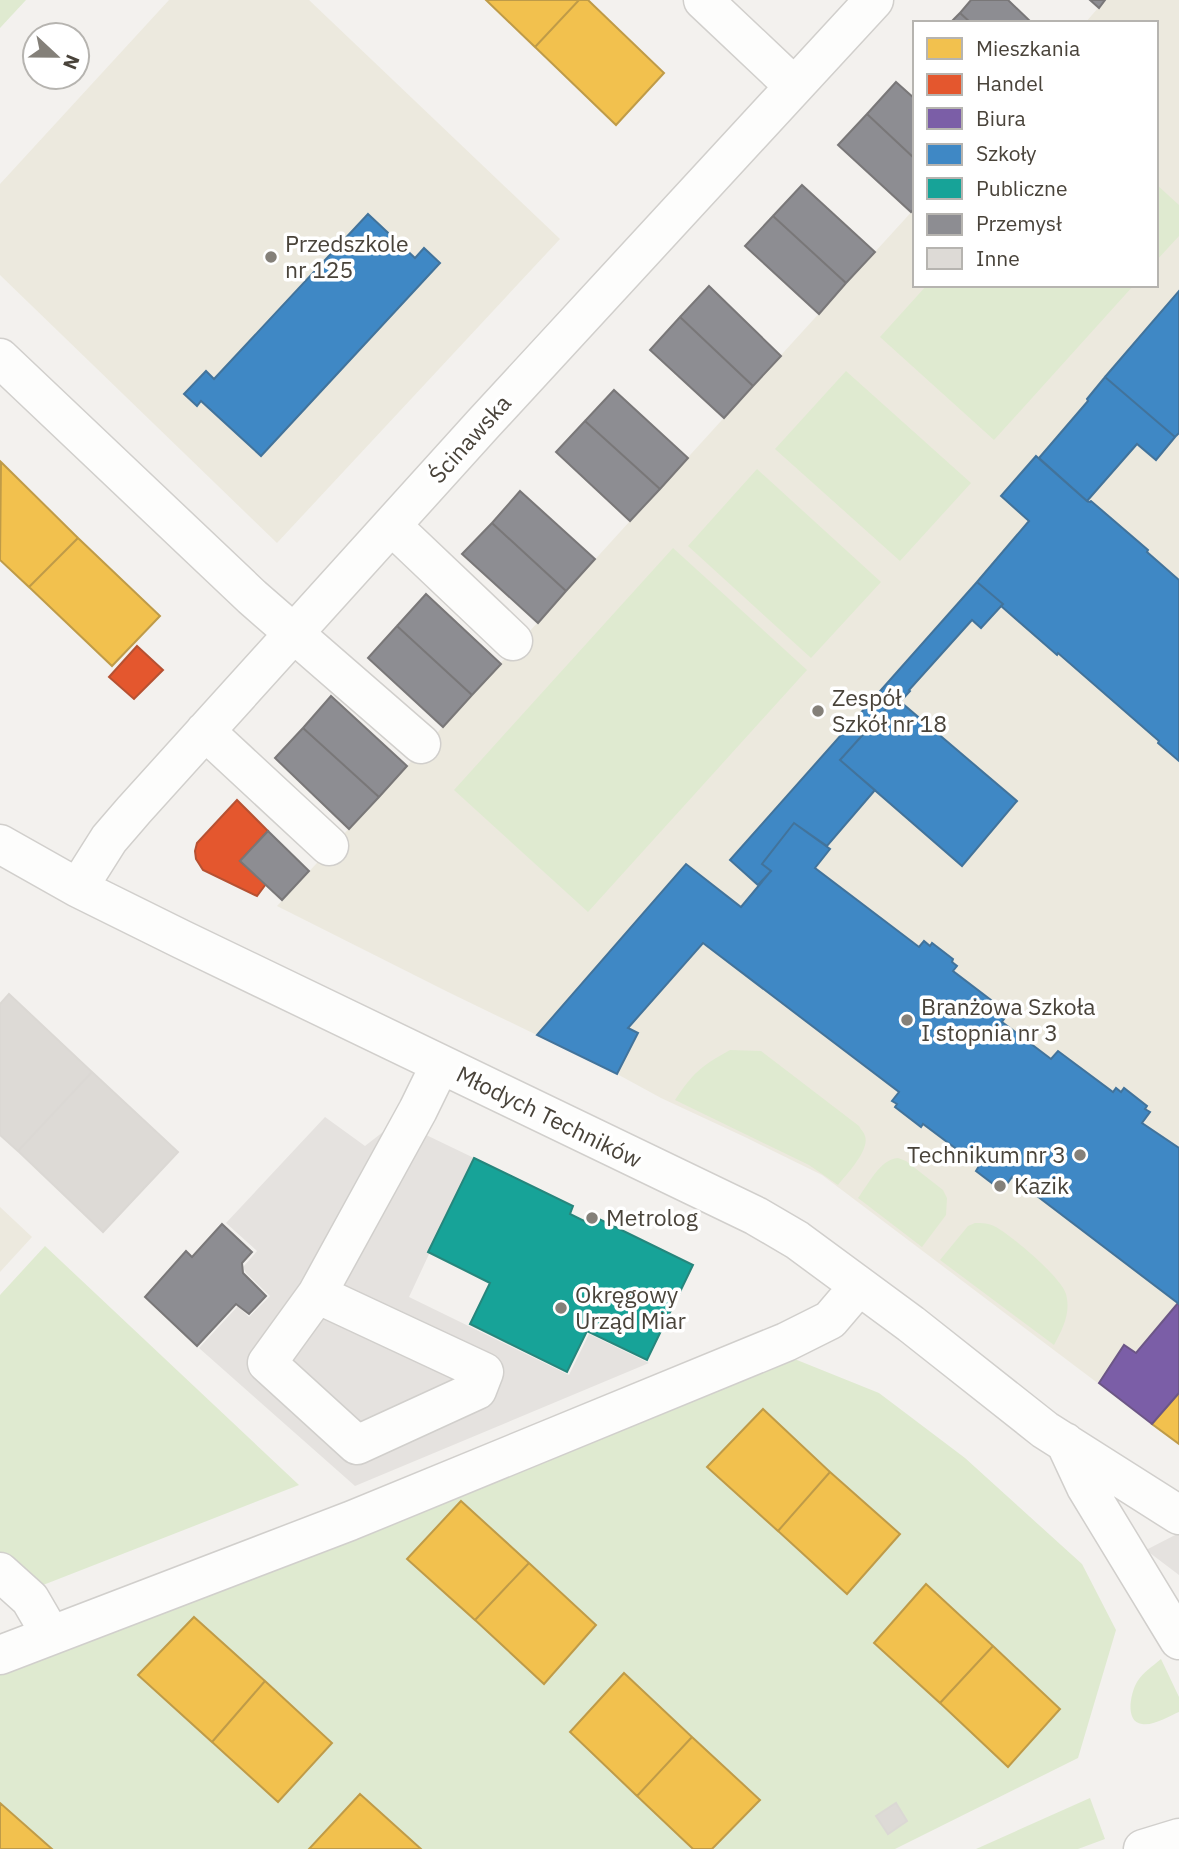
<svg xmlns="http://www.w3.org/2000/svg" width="1179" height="1849" viewBox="0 0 1179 1849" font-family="'IBM Plex Sans',sans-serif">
<rect width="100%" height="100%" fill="#f3f1ee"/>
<path fill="#ece9de" d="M169 0H309L560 239 277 543 0 275V184Z
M1105 0H1179V1393L1152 1424 822 1175 747 1138 661 1098 617 1074 448 992 277 906 407 766 915 208V285H1156V23H1085Z
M0 1207 32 1237 0 1272Z"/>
<path fill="#dfead0" d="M0 0H26L0 28Z
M1156 184 1179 205V236L1156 261Z
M927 285H1134L994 440 880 337Z
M846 371 971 483 900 561 775 449Z
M757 469 881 582 811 658 688 546Z
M673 548 807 670 588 912 454 790Z
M730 1050 761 1051 859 1126C861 1130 864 1132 865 1136 870 1150 847 1174 838 1185L809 1165 675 1100C693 1073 701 1066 730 1050Z
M898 1158 906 1161 943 1190 947 1198 946 1215 922 1247 858 1198C868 1185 880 1159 898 1158Z
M975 1223C982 1223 989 1223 996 1227 1012 1236 1061 1277 1066 1294 1071 1313 1063 1328 1054 1345L940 1260 968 1226Z
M45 1246 299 1485 38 1587 0 1553V1295Z
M792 1358 879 1393 965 1458 1082 1564 1116 1630 1078 1758 895 1849H0V1675Z
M1161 1659 1179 1697V1712C1169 1716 1154 1726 1142 1724 1124 1722 1131 1692 1137 1682 1143 1672 1153 1666 1161 1659Z
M1090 1798 1105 1839 1078 1849H976Z"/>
<path fill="#e5e2df" d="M325 1117 365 1146 397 1121 474 1158 409 1297 569 1375 589 1334 649 1363 355 1486 199 1348 238 1306 249 1317 270 1296 246 1273 243 1267 257 1251 226 1223Z
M1179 1533V1575L1146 1550Z"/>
<path fill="#f2c14e" stroke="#bf9b48" stroke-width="2" d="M486 0H579L535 47Z
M579 0H588L664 73 616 125 535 47Z
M1 462 78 538 29 587 0 560Z
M78 538 160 616 112 666 29 587Z
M1179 1393V1444L1152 1424Z
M763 1409 830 1472 778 1531 707 1467Z
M830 1472 900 1534 847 1594 778 1531Z
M461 1501 529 1563 475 1620 407 1559Z
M529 1563 596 1625 544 1684 475 1620Z
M926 1584 993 1646 940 1703 874 1643Z
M194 1617 265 1681 212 1742 138 1675Z
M993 1646 1060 1709 1008 1767 940 1703Z
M624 1673 692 1737 637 1796 570 1732Z
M265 1681 332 1743 278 1802 212 1742Z
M692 1737 760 1800 712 1849H693L637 1796Z
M360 1794 421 1849H309Z
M0 1803 52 1849H0Z"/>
<path fill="#e4572e" stroke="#b65132" stroke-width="2" d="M137 646 163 670 134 699 109 677Z
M237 800 268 831 240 861 266 884 257 896 203 870 196 859 195 851 197 843Z"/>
<path fill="#7b5ea7" stroke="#6c5686" stroke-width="2" d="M1178 1303 1179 1304V1393L1152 1424 1099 1383 1124 1345 1136 1353Z"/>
<path fill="#3f88c5" stroke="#42739b" stroke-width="2" d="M368 214 415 258 424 248 440 263 261 456 201 401 197 406 184 394 206 371 214 379Z
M1179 291V433L1175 437 1105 377Z
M1105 377 1175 437 1156 460 1137 444 1087 501 1039 458 1088 401 1087 399Z
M1036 456 1087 501 1090 502 1091 501 1148 550 1147 552 1179 580V761L1158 743 1159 741 1058 653 1057 655 1001 606 1003 604 977 582 1029 521 1001 496Z
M977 582 1003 604 981 628 972 620 909 690 910 691 901 701 896 698 840 760 875 790 827 846 794 823 762 864 771 871 758 885 730 860Z
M896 698 1017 801 962 866 840 760Z
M794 823 830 849 815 868 919 947 924 941 930 946 932 943 953 959 952 962 957 966 953 971 1008 1013 1002 1022 1051 1059 1058 1051 1113 1092 1116 1088 1121 1092 1124 1088 1147 1106 1145 1109 1150 1112 1142 1123 1179 1148V1304L1012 1177 1004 1188 999 1184 997 1187 976 1171 979 1166 923 1124 921 1127 895 1107 897 1104 892 1101 899 1092 703 943 628 1028 638 1033 617 1074 537 1035 686 864 741 907 771 871 762 864Z"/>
<path fill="#17a398" stroke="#26867c" stroke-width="2" d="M474 1158 573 1206 570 1214 590 1224 595 1217 693 1265 647 1360 587 1331 567 1372 470 1324 490 1283 428 1252Z"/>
<path fill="#8d8d92" stroke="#797778" stroke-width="2" d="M971 0H1008L1032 23H971L960 13Z
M1090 0H1105L1099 8Z
M960 13 971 23H950Z
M896 82 915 99V159L867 114Z
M867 114 915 159V208L911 212 838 145Z
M802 185 875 252 846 283 773 216Z
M773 216 846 283 819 314 745 246Z
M709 286 781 356 753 386 680 317Z
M680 317 753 386 724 418 650 350Z
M614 390 688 458 660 489 585 421Z
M585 421 660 489 630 521 556 452Z
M520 491 595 559 566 591 492 523Z
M492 523 566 591 538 623 462 554Z
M426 594 501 664 472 695 397 626Z
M397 626 472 695 443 727 368 658Z
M331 696 407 766 379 797 303 728Z
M303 728 379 797 349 829 275 758Z
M268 831 309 871 282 900 240 861Z
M222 1224 252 1252 242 1263 243 1273 266 1296 249 1314 236 1304 197 1346 145 1297 186 1251 192 1257Z"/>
<path fill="#dddad6" stroke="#dbd8d4" stroke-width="2" d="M9 994 92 1072 18 1151 0 1135V1004Z
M92 1072 178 1152 103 1232 18 1151Z
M896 1803 907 1821 888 1834 876 1816Z"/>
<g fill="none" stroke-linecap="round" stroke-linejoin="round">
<g stroke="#d1cfcc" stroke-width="41">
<path id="minor" d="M703 0 794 86
M0 358 252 597 421 744
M392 526 513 641
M205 731 329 846
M0 844 78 888 181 939 756 1216 797 1240 911 1324 1045 1430 1179 1515
M78 888 109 839 134 810 483 424 874 0
M317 1294 484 1372 477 1390 357 1445 267 1363 317 1294 418 1110 440 1065
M1065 1442 1086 1487 1179 1640
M0 1572 30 1599 51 1635
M0 1655 350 1521 786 1342 830 1320 859 1286
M1143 1849 1179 1838"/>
</g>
<use href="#minor" stroke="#fdfdfc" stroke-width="38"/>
</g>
<g fill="#848079" stroke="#fff" stroke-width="2.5">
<circle cx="271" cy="257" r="7"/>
<circle cx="818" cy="711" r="7"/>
<circle cx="907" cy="1020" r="7"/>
<circle cx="1080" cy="1155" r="7"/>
<circle cx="1000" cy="1186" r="7"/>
<circle cx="592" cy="1218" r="7"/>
<circle cx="561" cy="1308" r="7"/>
</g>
<g text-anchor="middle" stroke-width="7" stroke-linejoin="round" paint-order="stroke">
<g font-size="23" fill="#49433a" stroke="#fff" text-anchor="start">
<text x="285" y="252">Przedszkole<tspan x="285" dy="26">nr 125</tspan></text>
<text x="832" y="706">Zespół<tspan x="832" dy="26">Szkół nr 18</tspan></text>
<text x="921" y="1015">Branżowa Szkoła<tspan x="921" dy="26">I stopnia nr 3</tspan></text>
<text x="1066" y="1163" text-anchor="end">Technikum nr 3</text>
<text x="1014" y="1194">Kazik</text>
<text x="606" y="1226">Metrolog</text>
<text x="575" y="1303">Okręgowy<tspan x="575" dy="26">Urząd Miar</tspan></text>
</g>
<g font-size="23" fill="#49433a" stroke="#fff">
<text transform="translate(470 439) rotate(-48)" y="8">Ścinawska</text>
<text transform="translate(549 1117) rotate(26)" y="8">Młodych Techników</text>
</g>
</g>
<rect x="913" y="21" width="245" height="266" fill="#ffffff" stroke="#b6b4b0" stroke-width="2"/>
<rect x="927" y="38" width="35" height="21" fill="#f2c14e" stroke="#b6b4b0" stroke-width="2"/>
<text x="976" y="56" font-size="21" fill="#49433a">Mieszkania</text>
<rect x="927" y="74" width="35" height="21" fill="#e4572e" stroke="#b6b4b0" stroke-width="2"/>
<text x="976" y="91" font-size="21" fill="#49433a">Handel</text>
<rect x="927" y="108" width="35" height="21" fill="#7b5ea7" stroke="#b6b4b0" stroke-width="2"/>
<text x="976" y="126" font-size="21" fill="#49433a">Biura</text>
<rect x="927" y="144" width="35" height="21" fill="#3f88c5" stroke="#b6b4b0" stroke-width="2"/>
<text x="976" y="161" font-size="21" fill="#49433a">Szkoły</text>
<rect x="927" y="178" width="35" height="21" fill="#17a398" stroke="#b6b4b0" stroke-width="2"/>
<text x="976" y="196" font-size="21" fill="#49433a">Publiczne</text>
<rect x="927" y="214" width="35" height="21" fill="#8d8d92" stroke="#b6b4b0" stroke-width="2"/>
<text x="976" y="231" font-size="21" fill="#49433a">Przemysł</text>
<rect x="927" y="248" width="35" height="21" fill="#dddad6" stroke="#b6b4b0" stroke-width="2"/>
<text x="976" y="266" font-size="21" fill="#49433a">Inne</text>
<g transform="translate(56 56) rotate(112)"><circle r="33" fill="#ffffff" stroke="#b6b4b0" stroke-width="2"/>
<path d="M0-5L12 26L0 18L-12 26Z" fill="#848079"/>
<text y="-10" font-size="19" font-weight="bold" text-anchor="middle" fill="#49433a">N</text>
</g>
</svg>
